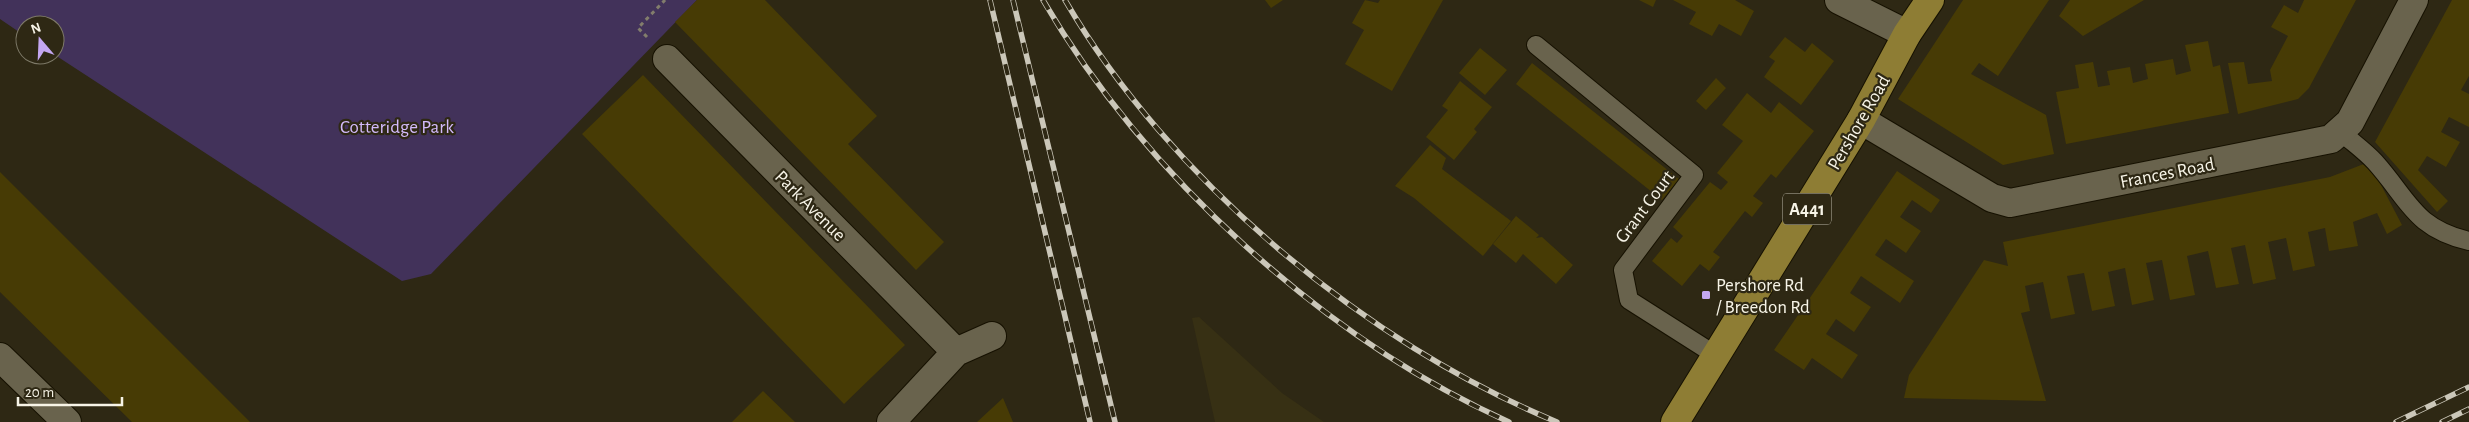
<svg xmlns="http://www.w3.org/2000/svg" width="2469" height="422" viewBox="0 0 2469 422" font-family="'Alegreya Sans',sans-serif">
<rect width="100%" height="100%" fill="#2e2814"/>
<path fill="#373014" d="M1199 317 1282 393 1324 422H1215L1192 318Z"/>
<path fill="#42325a" d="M0 0H697L431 274 402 281 55 55V25H25V36L0 19Z"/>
<path fill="#473b05" d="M697 0H765L877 116 848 144 944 242 916 270 675 22Z
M1265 0H1283L1271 8Z
M1365 0 1378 3 1380 0H1443L1392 91 1345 64 1364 30 1352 23Z
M1639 0H1656L1653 7Z
M1673 0H1735L1754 11 1741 36 1719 24 1712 36 1689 24 1696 12Z
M1963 0H2049L1998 76 1979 63 1971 74 2046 115 2054 154 2003 165 1898 99Z
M2070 0H2144L2083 36 2059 16Z
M2304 0H2356L2309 88 2298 99 2238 114 2228 63 2244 62 2248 84 2272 81 2270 70 2288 36 2271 27 2284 5 2298 13Z
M2452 0H2469V76L2461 90 2469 94V127L2449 117 2441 132 2460 142 2446 167 2427 156 2418 170 2448 201 2437 212 2375 142Z
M1785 37 1805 52 1812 43 1834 61 1801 105 1764 77 1775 61 1769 57Z
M2208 41 2213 67 2220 65 2229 113 2066 144 2056 92 2079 88 2075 65 2093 62 2098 87 2110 85 2107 71 2130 67 2133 83 2148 79 2145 64 2173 59 2176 75 2191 71 2185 45Z
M1480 48 1507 70 1485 95 1459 73Z
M1532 63 1679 179 1662 200 1516 84Z
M643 75 905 345 844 404 582 134Z
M1716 78 1726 88 1706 110 1696 101Z
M1460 81 1492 107 1474 129 1477 132 1454 160 1426 137 1448 110 1442 106Z
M1747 93 1771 113 1779 102 1814 131 1776 178 1771 174 1753 196 1763 203 1752 217 1745 211 1713 252 1720 257 1709 271 1700 264 1682 286 1652 261 1671 238 1677 243 1683 236 1673 227 1710 182 1721 190 1728 182 1717 173 1743 141 1722 125Z
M1430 145 1446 158 1442 169 1511 221 1483 256 1414 198 1395 186Z
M2369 162 2402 225 2387 234 2377 213 2353 222 2358 246 2329 251 2325 228 2308 232 2315 266 2293 271 2286 238 2268 242 2276 279 2253 284 2245 245 2231 248 2239 284 2216 288 2208 251 2187 256 2195 295 2170 300 2162 260 2146 263 2154 300 2132 305 2125 268 2108 272 2115 306 2092 311 2084 273 2067 276 2075 314 2051 319 2043 282 2025 286 2030 311 2021 313 2046 401 1904 398 1909 375 1984 260 2008 266 2003 242 2330 177Z
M1897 171 1940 200 1931 213 1912 200 1900 217 1921 231 1906 253 1886 239 1875 255 1914 281 1900 303 1861 276 1850 293 1871 307 1854 332 1836 319 1826 334 1858 355 1842 379 1812 358 1804 370 1774 350Z
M0 172 250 422H132L0 292Z
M1516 216 1539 235 1536 238 1542 237 1573 265 1556 284 1523 254 1516 263 1493 244Z
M763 391 795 422H732Z
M1003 398 1013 422H977Z"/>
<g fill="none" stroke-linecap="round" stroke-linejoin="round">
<g stroke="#161101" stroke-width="20">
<path id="service" d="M1536 45 1694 175 1623 270 1629 300 1717 356
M2341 132C2352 142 2365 151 2375 162 2409 200 2414 228 2469 241"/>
</g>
<g stroke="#161101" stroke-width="30">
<path id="minor" d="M1839 0 1907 34
M667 59 956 352
M1861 120 1992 198 2010 203 2331 139 2350 122 2414 0
M0 357 67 422
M891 422 956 352 992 336"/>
</g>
<g stroke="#161101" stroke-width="30">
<path id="primary" d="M1675 422 1861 120 1907 34 1930 0"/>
</g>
<path stroke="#827d6c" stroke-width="3" stroke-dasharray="4 4" stroke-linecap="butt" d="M647 37 638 28 665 0"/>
<use href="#service" stroke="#69634d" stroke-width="18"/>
<use href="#minor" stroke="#69634d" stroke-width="28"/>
<use href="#primary" stroke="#8e7d34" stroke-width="28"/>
<g stroke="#cbc7b9" stroke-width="5.5">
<path id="rail" d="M990 0 1090 422
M1013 0 1115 422
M1043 0C1145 175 1324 339 1509 422
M1065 0C1170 180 1365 343 1557 422
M2396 422 2469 387
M2442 422 2469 409"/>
</g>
<use href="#rail" stroke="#2e2814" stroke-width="4" stroke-dasharray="11" stroke-linecap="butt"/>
</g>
<rect fill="#c4a7f1" stroke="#2e2814" stroke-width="2" x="1701" y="290" width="10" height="10" rx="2.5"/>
<g text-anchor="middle" stroke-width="4.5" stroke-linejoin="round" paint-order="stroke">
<rect fill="#2e2814" stroke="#bbb7a8" stroke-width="1" x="1783" y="193.5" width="48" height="31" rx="4"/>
<g font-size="18" font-weight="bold" fill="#f7f4e7">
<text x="1807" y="215">A441</text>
</g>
<g font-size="19" fill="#f7f4e7" stroke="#2e2814">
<text transform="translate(1858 122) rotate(-60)" y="7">Pershore Road</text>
<text transform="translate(2167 172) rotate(-11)" y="7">Frances Road</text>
<text transform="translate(811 205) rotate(45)" y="7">Park Avenue</text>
<text transform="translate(1644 206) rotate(-53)" y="7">Grant Court</text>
</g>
<g font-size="19" fill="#d3bafb" stroke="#2e2814">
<text x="397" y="133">Cotteridge Park</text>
</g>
<g font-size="19" fill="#f7f4e7" stroke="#2e2814" text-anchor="start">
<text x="1716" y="291">Pershore Rd<tspan x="1716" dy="22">/ Breedon Rd</tspan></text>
</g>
</g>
<g transform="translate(40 40) rotate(341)"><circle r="24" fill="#2e2814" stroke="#7e7a68"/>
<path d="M0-4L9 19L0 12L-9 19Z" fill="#c4a7f1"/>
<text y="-8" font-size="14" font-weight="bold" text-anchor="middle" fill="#f7f4e7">N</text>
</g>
<path d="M18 397v8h104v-8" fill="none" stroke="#f7f4e7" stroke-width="2.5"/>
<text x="25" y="397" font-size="15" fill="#f7f4e7" stroke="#2e2814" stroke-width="4" paint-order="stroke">20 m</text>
</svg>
